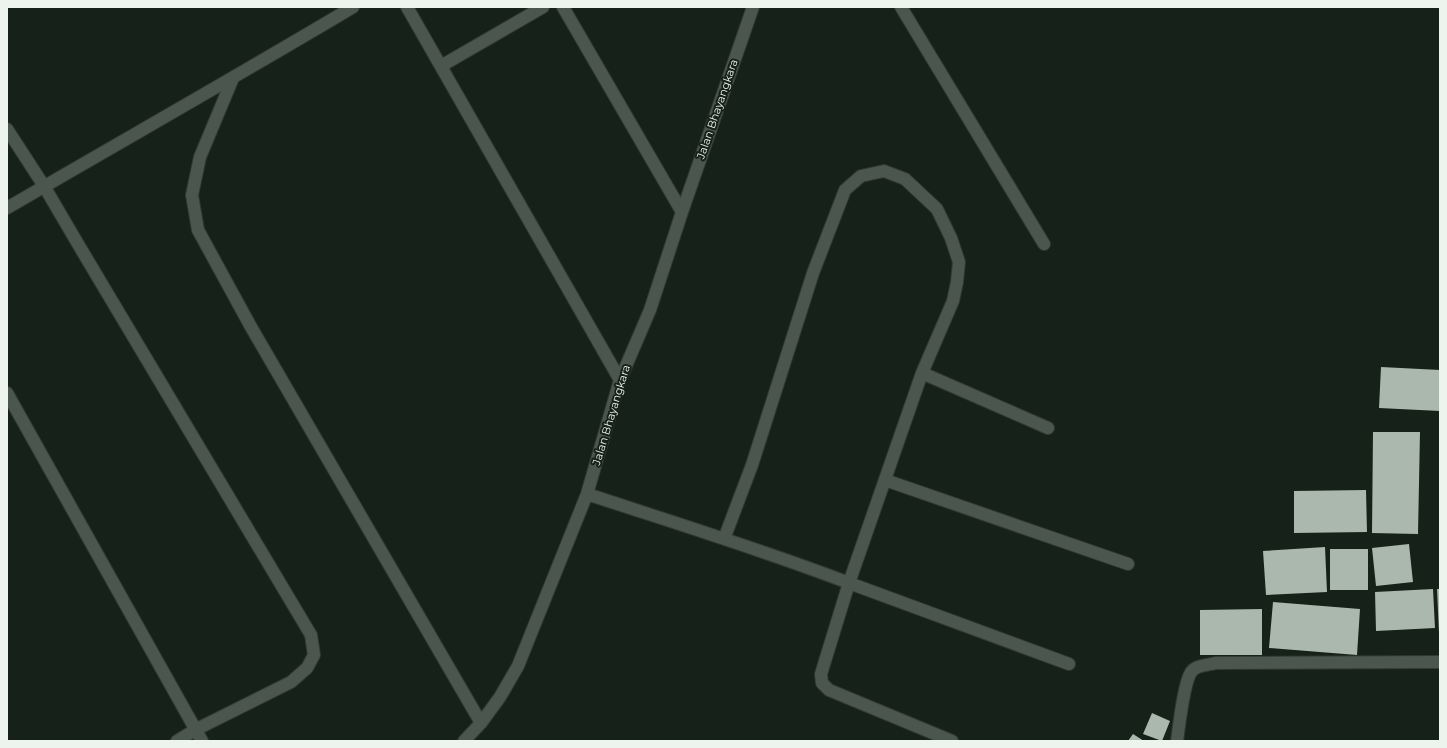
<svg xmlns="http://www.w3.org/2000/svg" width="1447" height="748" viewBox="0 0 1447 748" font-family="Montserrat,sans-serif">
<rect width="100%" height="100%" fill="#162119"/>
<path fill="#aab8ad" d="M1381 367 1440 370V411L1379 408Z
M1373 432H1420L1418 534 1372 533Z
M1366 490 1367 532 1294 533V491Z
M1409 544 1413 582 1376 586 1372 548Z
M1325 547 1327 592 1266 595 1263 551Z
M1330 549H1368V590H1330Z
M1433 589 1435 628 1376 631 1375 592Z
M1437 589H1440V633H1439Z
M1273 602 1360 609 1357 655 1269 648Z
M1262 609V655H1200V610Z
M1152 713 1170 721 1162 741 1143 734Z
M1133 734 1144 741H1128Z"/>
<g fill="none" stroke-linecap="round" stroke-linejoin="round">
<g stroke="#323933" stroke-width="14">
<path id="minor" d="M407 7 620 380
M563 7 682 212
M901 7 1044 244
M441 66 543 7
M233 78 200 157 192 195 198 230 251 327 481 723
M7 129 44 186 78 244 311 635 314 655 307 668 291 682 195 730 177 741
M7 208C122 141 239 75 353 7
M922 373 1048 428
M7 393 202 741
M885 480 1128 564
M587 494C675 523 763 550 849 583L922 373 953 301 957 282 959 262 951 238 937 209 905 179 884 171 861 176 845 190 813 273 752 465 724 539
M464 741 481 723 500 697 518 666 587 494 620 380 650 310 682 212 753 7
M952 741 829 690 822 683 821 674 849 583 1069 664
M1177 741C1179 727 1184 680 1192 671 1197 665 1209 665 1216 663L1440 662"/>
</g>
<use href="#minor" stroke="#4b574e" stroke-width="12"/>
</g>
<g text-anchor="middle" stroke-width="4" stroke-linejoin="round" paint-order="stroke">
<g font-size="11" fill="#edf4ee" stroke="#162119">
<text transform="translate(717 109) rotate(-71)" y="4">Jalan Bhayangkara</text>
<text transform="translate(611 415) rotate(-73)" y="4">Jalan Bhayangkara</text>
</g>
</g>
<rect width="1447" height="748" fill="none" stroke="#edf4ee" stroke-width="16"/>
</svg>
